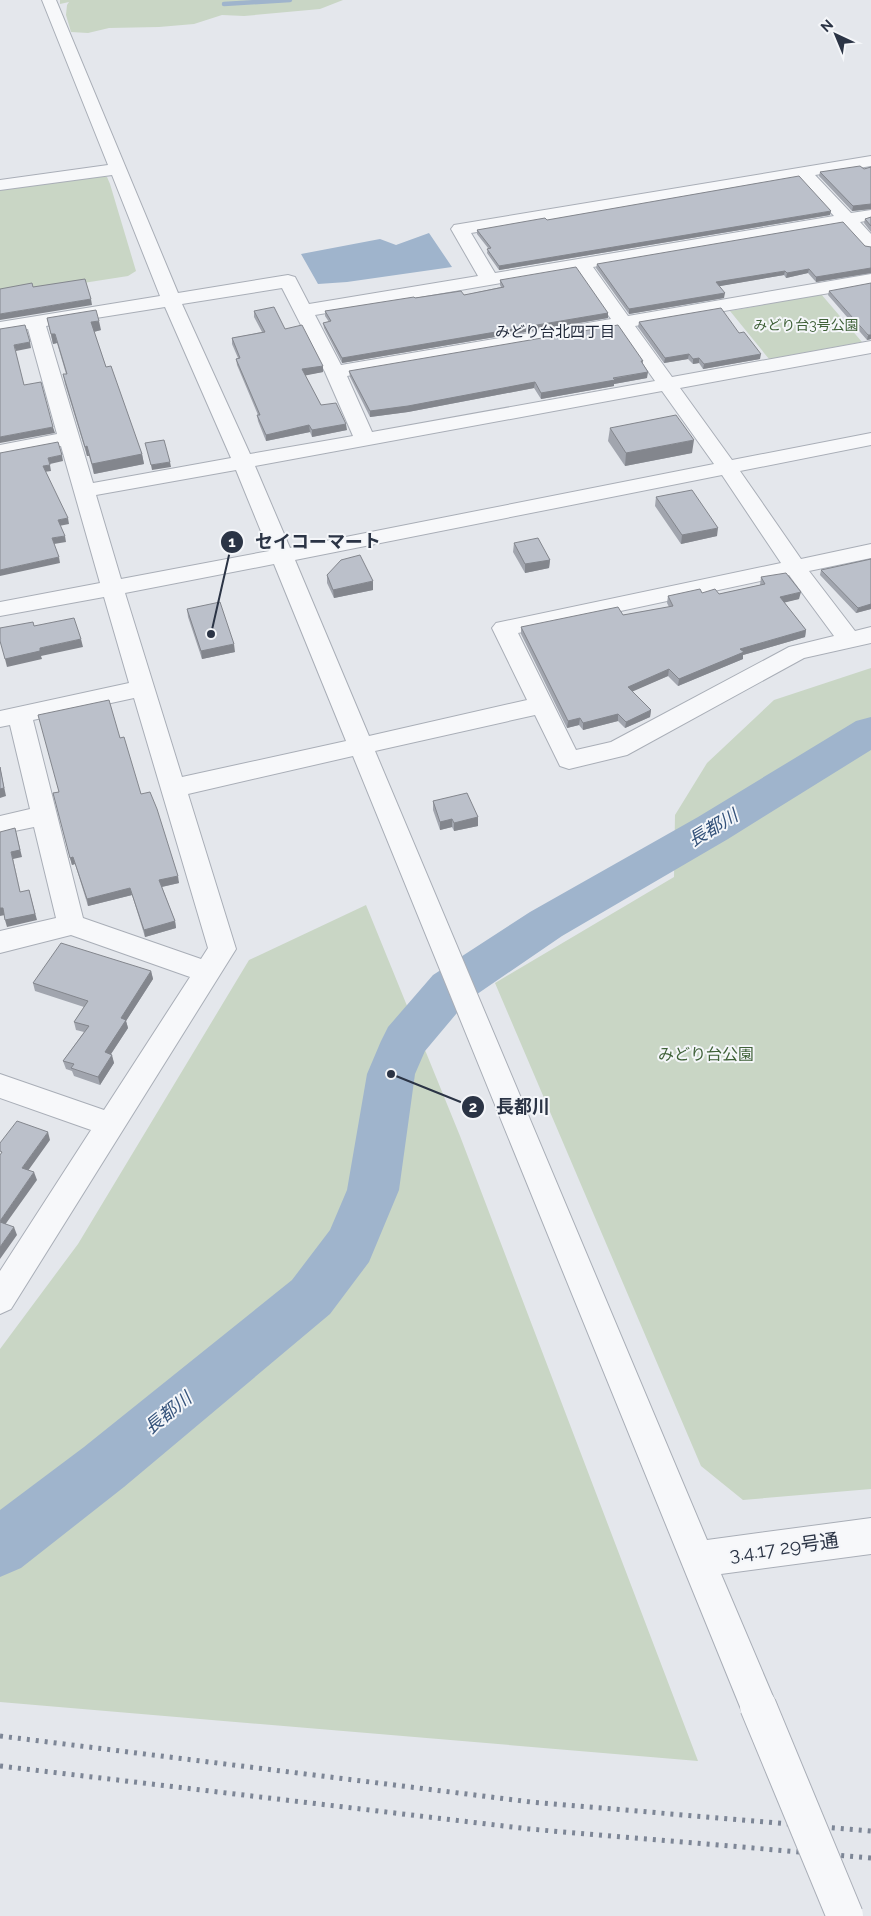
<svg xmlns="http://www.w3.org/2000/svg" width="871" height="1916" viewBox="0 0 871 1916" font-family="Raleway,'Noto Sans JP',sans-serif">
<rect width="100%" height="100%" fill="#e4e7ec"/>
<path fill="#c9d6c5" d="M60 0H343L320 9 244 16 222 15 194 24 159 27 109 28 88 33 71 32 66 15 67 5 69 2 60 4Z
M102 176 107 177 110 184 136 271 128 276 0 296V188Z
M821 294 862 342 769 359 730 311Z
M871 668V1489L743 1500 701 1466 495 983 674 877 675 815 707 763 774 700Z
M366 905 460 1136 698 1761 0 1702V1349L78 1244 249 960Z"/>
<path fill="#9fb4cc" d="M429 233 452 267 347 282 318 284 301 254 380 239 396 245Z"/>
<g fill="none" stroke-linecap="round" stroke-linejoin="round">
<path stroke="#9fb4cc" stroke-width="4.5" d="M224 4 290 0"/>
<path fill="#9fb4cc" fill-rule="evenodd" d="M871 717V750L728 839 562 936 467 1001 425 1051 415 1074 399 1190 369 1262 330 1314 124 1487 21 1568 0 1577V1510L84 1447 292 1280 330 1230 347 1190 367 1074 381 1041 388 1027 433 975 530 912 698 817 856 721Z"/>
<g stroke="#a9aeb7" stroke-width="2">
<path id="minor" d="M42 0H56L178 293 288 275 295 277 309 304 478 276 451 229 454 225 871 156V166L815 175 851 213 871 210V220L860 222 871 234V250L865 249 843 225 593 267 628 316 871 274V286L635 326 672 377 871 341V353L680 388 732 460 871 433V445L740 471 801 559 871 544V558L809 571 855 631 871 627V643L804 658 627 755 569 769 560 766 535 715 375 751 707 1540 871 1518V1554L721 1574 777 1706 771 1719 758 1725 745 1719 353 756 188 794 236 949 11 1309 0 1314V1271L91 1130 0 1098V1074L104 1110 190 977 71 935 0 953V931L56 918 34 827 0 834V816L30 809 10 725 0 727V711L129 683 104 597 0 616V602L100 583 61 446 0 457V445L57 434 28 329 0 334V322L160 296 112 175 0 190V180L108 165ZM799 178 834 216 495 273 471 233ZM576 270 611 319 341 365 315 315ZM282 288 325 372 353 436 250 454 182 304ZM165 307 231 458 93 483 46 326ZM618 329 655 381 372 432 347 376ZM662 391 714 464 290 548 255 466ZM236 470 269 551 121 579 96 495ZM722 475 781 563 496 623 492 628 527 700 369 736 295 560ZM274 564 346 741 182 777 125 593ZM789 575 834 636 789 647 611 742 576 750 518 633ZM134 698 208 948 201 959 83 918 33 720Z"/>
</g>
<use href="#minor" fill="#f7f8fa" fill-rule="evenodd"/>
<path stroke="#7d8696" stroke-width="5" stroke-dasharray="3 6" stroke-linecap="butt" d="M0 1736 531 1802 871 1831
M0 1766 529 1829 871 1858"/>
<g stroke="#a9aeb7" stroke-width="38" stroke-linecap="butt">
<path id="minor-bridge" d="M758 1706 845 1916"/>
</g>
<use href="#minor-bridge" stroke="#f7f8fa" stroke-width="36"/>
</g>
<path fill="#a1a5ae" d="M871 167V209L852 211 819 176 820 172 864 169Z
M830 215 499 270 487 253 488 248 477 234V230L547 220Z
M871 217V232L864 223 865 219Z
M865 246 871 247V273L816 282 808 273 786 278 784 275 719 286 724 298 629 314 596 268 597 264Z
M500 280 608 313V318L342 363 324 328 323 323 329 322 325 316V311L415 298 464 295 501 287 500 285Z
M829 291 871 339 867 340 828 295Z
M254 311 285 329 323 372 305 375 321 405 347 430 312 437 310 432 266 441 258 421 257 415H258L237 365 236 359 238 358 232 344V338L262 332 254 317Z
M47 318 101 330 94 332 106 367 142 454 144 464 94 474 89 456H87L65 384 63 374H66L57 343 53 344Z
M639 322 739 333 760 359 703 369 699 363 693 364 688 359 664 363 638 327Z
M643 361V364L647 378 614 384V386L541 399 534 388 408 412 370 417 350 377 349 371Z
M610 428 692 453 625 466 608 441Z
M656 497 717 536 681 544 655 506Z
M514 543 550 560 549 568 525 573 513 552Z
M871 559V609L856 613 820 575 821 570Z
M327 575 373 590 334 598 327 583Z
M761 577 799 599 784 602 806 630 805 637 743 655V659L678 686 668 676 632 691 651 710 650 717 625 728 618 721 583 730 579 725 567 728 521 634V627L623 615 669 607 667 603 668 596 702 593 719 594 760 585Z
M187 609 235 652 202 659 188 617Z
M120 738 141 794 179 883 162 887 175 921 176 928 145 937 132 895 88 906 75 864 72 865 53 793 59 792Z
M433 801 478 817V826L454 831 452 827 440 830 433 810Z
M151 971 153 979 126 1021 128 1028 111 1054 114 1063 100 1085 74 1076 72 1071 66 1069 63 1061 84 1032 76 1030 74 1022 84 1007 35 991 33 983Z"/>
<path fill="#83868d" d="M871 204V209L852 211 853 206Z
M831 211 830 215 499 270V266Z
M871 268V273L816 282V277Z
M809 269 808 273 786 278 787 273Z
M785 271 784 275 715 287 716 282Z
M725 293 724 298 629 314V309Z
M91 299 92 305 0 320V314Z
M608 313V318L342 363V358Z
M99 321 101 330 93 332 91 322Z
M51 334H55L57 343 53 344Z
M868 335H871V339L867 340Z
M30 342 31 348 16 351 14 345Z
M689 354 688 359 664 363 665 358Z
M761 354 760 359 703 369 704 364Z
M699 358V363L693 364V359Z
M323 366V372L303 376 302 369Z
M648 372 647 378 614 384V386L541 399V393Z
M535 382 534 388 408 412 370 417V411Z
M346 424 347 430 312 437V430Z
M309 425 310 432 266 441V435Z
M53 427 55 433 0 443V437Z
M694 440 692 453 625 466 626 453Z
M87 446 89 456H87L85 447Z
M142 454 144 464 94 474 92 464Z
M62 455 63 461 50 464 48 458Z
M170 462 171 467 152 470 151 465Z
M50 465 51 471 44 472 43 466Z
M68 518 69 524 59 526 58 520Z
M718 528 717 536 681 544 682 535Z
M65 536 66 542 54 544 52 538Z
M59 557 60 563 0 576V570Z
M550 560 549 568 525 573V564Z
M373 581V590L334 598 333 590Z
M801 592 799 599 779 604 780 597Z
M871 604V609L856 613 858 608Z
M806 630 805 637 743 655V659L678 686 679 679 740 649Z
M81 639 83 647 41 656 42 659 7 667 5 659 40 648Z
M234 644 235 652 202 659 201 651Z
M669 669 668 676 627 694 628 687Z
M651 710 650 717 625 728 626 722Z
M618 714V721L583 730V723Z
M580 718 579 725 567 728 568 721Z
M0 767 6 796 0 798Z
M478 817V826L454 831V823Z
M452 819V827L440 830V822Z
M15 828 22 857 13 859 22 899 11 852Z
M73 857 75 864 72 865 70 858Z
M178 876 179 883 161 887 159 880Z
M130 888 132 895 88 906 87 899Z
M29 890 37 920 7 927 5 920Z
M0 908H3L5 915 0 916Z
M175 921 176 928 145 937 144 930Z
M151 971 153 979 126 1021 128 1028 107 1060 105 1052 121 1018Z
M112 1055 114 1063 100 1085 98 1077Z
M48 1132 50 1140 25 1175 22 1168Z
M34 1172 37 1180 2 1229 0 1221Z
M14 1227 17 1235 0 1259V1247Z"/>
<path fill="#bbc0ca" stroke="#83868d" d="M860 166 864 169 871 167V204L853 206 820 172Z
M799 176 831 211 499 266 487 249 491 248 477 230 545 218 547 220Z
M871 217V226L865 219Z
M843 222 865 246 871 247V268L816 277 809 269 787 273 785 271 716 282 725 293 629 309 597 264Z
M576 267 608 313 342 358 323 323 331 321 325 311 414 297 415 298 461 291 464 295 504 287 500 280Z
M85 279 91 299 0 314V289L32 283 33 287Z
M871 283V335H868L829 291Z
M274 307 285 329 302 325 323 366 302 369 321 405 336 403 346 424 312 430 309 425 266 435 257 415H260L236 359 240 358 232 338 265 332 254 311Z
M721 308 739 333 744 332 761 354 704 364 699 358 693 359 689 354 665 358 639 322Z
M96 310 99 321 91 322 106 367 111 366 142 454 92 464 87 446 85 447 63 374H67L55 334H51L47 318Z
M25 325 30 342 14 345 24 385 41 382 53 427 0 437V329Z
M618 325 643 361H641L648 372 613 378 615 380 541 393 535 382 408 406 370 411 349 371Z
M676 415 694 440 626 453 610 428Z
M164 440 170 462 151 465 145 443Z
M58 442 62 455 48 458 50 465 43 466 68 518 58 520 65 536 52 538 59 557 0 570V453Z
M692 490 718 528 682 535 656 497Z
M538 538 550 560 525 564 514 543Z
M360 555 373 581 333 590 327 575 341 560Z
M871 559V604L858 608 821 570Z
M786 573 801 592 780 597 806 630 740 649 744 652 679 679 669 669 628 687 651 710 626 722 618 714 583 723 580 718 568 721 521 627 618 607 623 615 673 606 668 596 700 589 702 593 715 589 719 594 765 584 761 577Z
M220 602 234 644 201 651 187 609Z
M74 618 81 639 40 648V651L5 659 0 641V628L33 622 34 626Z
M109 700 120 738 124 737 141 794 150 792 157 809 178 876 159 880 175 921 144 930 130 888 87 899 73 857 70 858 53 793 59 792 38 715Z
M0 767 4 788 0 789Z
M467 793 478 817 454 823 452 819 440 822 433 801Z
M15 828 20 850 11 852 20 892 29 890 35 914 5 920 3 908H0V832Z
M61 943 151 971 121 1018 126 1020 105 1052 112 1055 98 1077 71 1068 74 1064 63 1061 89 1026 74 1022 88 1001 33 983Z
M17 1121 48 1132 22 1168 34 1172 0 1221V1155L2 1152 0 1151V1143Z
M0 1222 14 1227 0 1247Z"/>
<g text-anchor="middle" stroke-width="4" stroke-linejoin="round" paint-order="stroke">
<g font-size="14" fill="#3f6138" stroke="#f4f6f9">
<text x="806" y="330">みどり台3号公園</text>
</g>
<g font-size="15" fill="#1d2536" stroke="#f4f6f9">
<text x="555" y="337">みどり台北四丁目</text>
</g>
<g font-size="16" fill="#3f6138" stroke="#f4f6f9">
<text x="706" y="1060">みどり台公園</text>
</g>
<g font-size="18" font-style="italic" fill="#34527a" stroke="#f4f6f9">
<text transform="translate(713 828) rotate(-31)" y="6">長都川</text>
<text transform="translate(168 1413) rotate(-39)" y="6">長都川</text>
</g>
<g font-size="19" fill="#2b3445" stroke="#f4f6f9">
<text transform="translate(784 1547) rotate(-8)" y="7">3.4.17 29号通</text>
</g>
</g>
<path fill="none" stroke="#2b3445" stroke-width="2" d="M211 634L232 542M391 1074L473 1107"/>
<g fill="#2b3445" stroke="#f4f6f9" stroke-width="2">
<circle cx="211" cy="634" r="5"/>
<circle cx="391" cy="1074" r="5"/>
<circle cx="232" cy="542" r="12"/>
<circle cx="473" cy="1107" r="12"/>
</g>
<g font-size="15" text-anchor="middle" font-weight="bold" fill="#fff">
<text x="232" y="547">1</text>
<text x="473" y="1112">2</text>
</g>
<g font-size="18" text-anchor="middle" font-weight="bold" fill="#2b3445" stroke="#f4f6f9" stroke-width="4" stroke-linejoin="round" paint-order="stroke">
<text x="318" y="548">セイコーマート</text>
<text x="523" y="1113">長都川</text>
</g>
<g transform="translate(836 35) rotate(316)" stroke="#f4f6f9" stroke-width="4" paint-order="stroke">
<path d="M0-4L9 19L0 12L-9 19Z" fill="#2b3445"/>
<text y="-8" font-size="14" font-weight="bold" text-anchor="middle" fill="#2b3445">N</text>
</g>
</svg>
